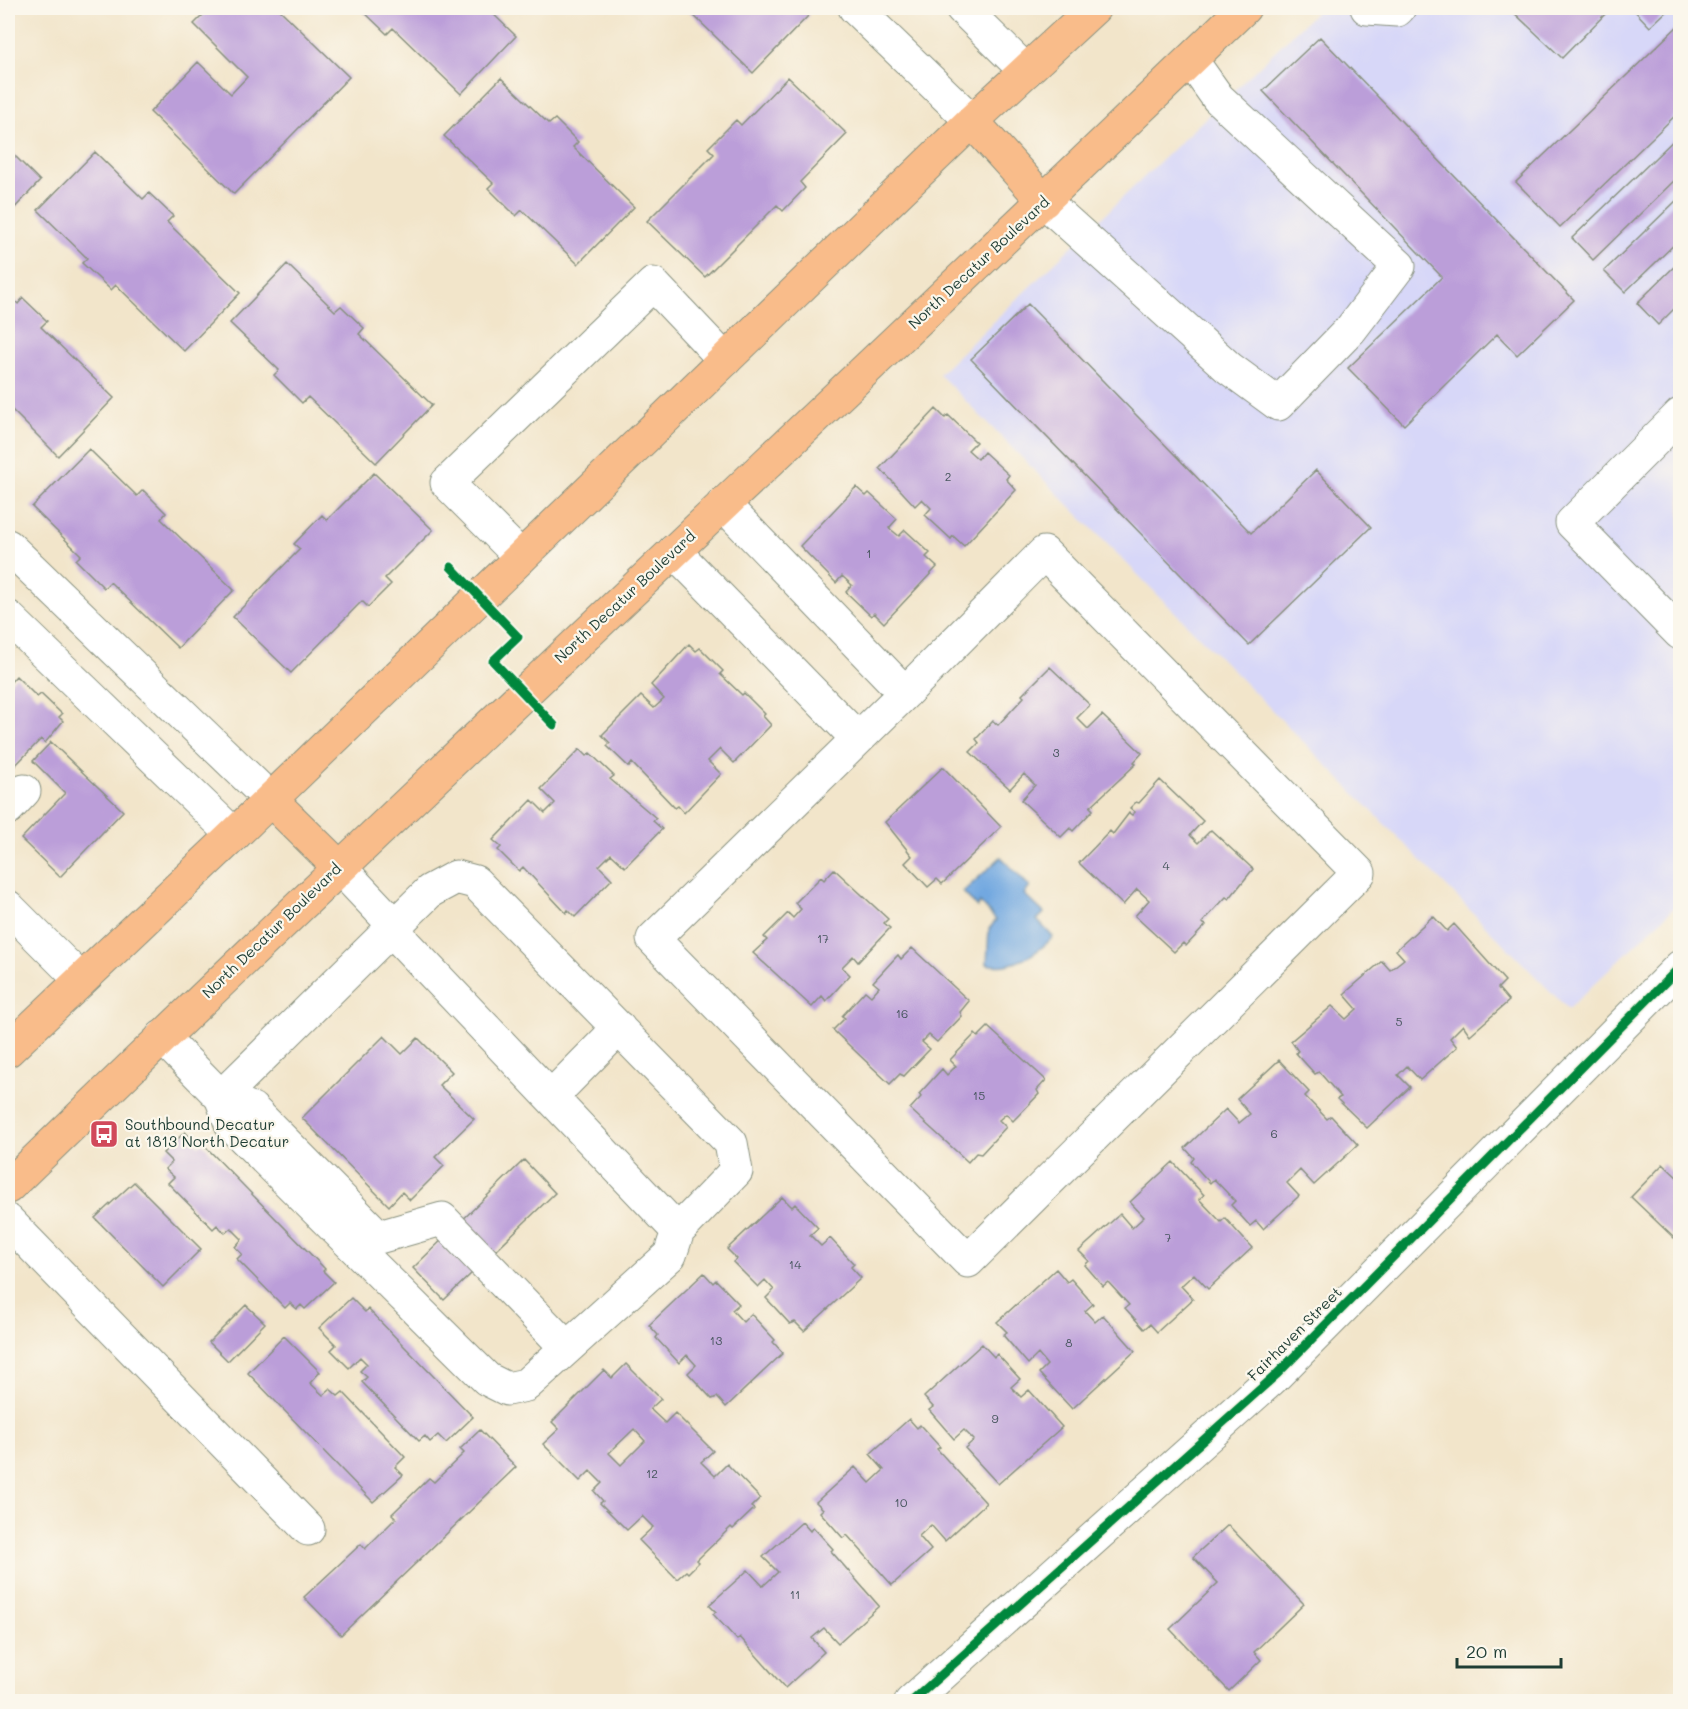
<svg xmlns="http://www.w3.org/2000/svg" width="1688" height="1709" viewBox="0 0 1688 1709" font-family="Mali,sans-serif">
<rect width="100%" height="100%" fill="#fbf7ec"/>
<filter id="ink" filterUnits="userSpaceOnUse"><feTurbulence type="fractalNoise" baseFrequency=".0167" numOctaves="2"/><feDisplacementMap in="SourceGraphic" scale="12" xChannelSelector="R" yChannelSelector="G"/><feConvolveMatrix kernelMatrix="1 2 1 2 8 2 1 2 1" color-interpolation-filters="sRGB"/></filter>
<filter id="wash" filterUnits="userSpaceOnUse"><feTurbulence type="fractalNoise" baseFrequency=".008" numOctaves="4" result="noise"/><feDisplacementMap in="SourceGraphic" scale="24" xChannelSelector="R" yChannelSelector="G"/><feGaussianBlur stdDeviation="1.35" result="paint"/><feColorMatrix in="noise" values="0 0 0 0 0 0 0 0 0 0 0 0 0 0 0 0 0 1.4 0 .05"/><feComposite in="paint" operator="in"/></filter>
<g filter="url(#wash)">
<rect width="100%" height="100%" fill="#f2e5ca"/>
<path fill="#d7d7f8" d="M1320 8H1680V902L1568 1009 939 374Z"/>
<path fill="#72a8e0" stroke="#48728a" stroke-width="1.5" d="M1001 857 1030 887 1024 894 1044 913 1037 920 1053 937C1038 953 1011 971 987 964L989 929 996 920 980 903 977 907 963 892Z"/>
<g id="blocks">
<path fill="#bb9ed9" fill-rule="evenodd" d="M210 8H278L349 77 234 194 150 112 198 62 231 94 247 77 194 24Z
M360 8H487L516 36 461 94 393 28 387 34Z
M686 8H801L809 15 753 73Z
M1509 8H1611L1562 58Z
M1632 8H1670L1650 27Z
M1680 24V111L1560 227 1516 182Z
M1320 37 1574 300 1517 355 1497 334 1404 425 1348 368 1442 277 1263 91Z
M788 77 847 134 800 182 805 188 783 211 777 205 705 277 647 221 714 154 708 148 736 120 741 125Z
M501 78 549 124 555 119 578 142 573 147 634 207 578 264 522 210 516 216 488 188 493 183 444 136Z
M1680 134V175L1593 260 1572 238Z
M8 149 40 181 8 215Z
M95 152 143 199 149 193 173 216 167 222 240 293 184 351 116 285 111 290 82 263 87 258 38 210Z
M1680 197V239L1625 292 1604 271Z
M1680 261V303L1658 325 1637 303Z
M287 264 335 311 341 306 364 328 359 334 432 405 376 463 308 397 302 403 274 375 279 370 230 323Z
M8 294 18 304 23 298 47 321 41 327 114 398 58 456 8 406Z
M1028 304 1251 533 1316 470 1371 527 1249 645 971 359Z
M936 409 945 418 948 415 976 442 968 450 978 459 984 452 1009 475 1006 479 1016 490 964 546 953 536 951 539 925 515 931 508 922 499 915 506 880 468Z
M89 449 137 496 143 490 166 513 161 519 234 590 178 648 110 582 104 588 76 560 81 555 32 507Z
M374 473 433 530 385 578 391 584 368 607 362 601 291 673 233 617 300 549 294 544 322 515 327 520Z
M856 487 866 496 869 493 897 519 889 528 899 536 905 530 930 553 926 557 937 567 884 623 874 613 871 616 846 592 852 585 842 576 836 583 800 546Z
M689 644 696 651 700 648 723 671 720 674 742 695 744 693 765 714 763 716 771 725 734 763 720 749 708 761 721 774 684 813 678 806 675 808 632 763 629 767 607 746 610 743 602 735 641 696 654 708 664 699 651 685Z
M1050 667 1090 705 1077 718 1088 729 1102 715 1142 753 1134 762 1136 764 1090 807 1093 810 1073 831 1070 828 1061 837 1021 800 1035 785 1024 774 1010 789 970 752 979 743 976 739 993 721 998 725 1024 697 1022 695Z
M16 676 37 697 41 694 62 714 59 717 63 721 45 743 41 739 8 773V685Z
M51 742 123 811 60 877 21 839 65 793 33 761Z
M580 749 587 756 590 753 614 776 610 779 656 818 653 821 662 829 625 867 611 854 599 866 612 879 575 917 568 910 566 913 523 867 519 871 498 850 501 847 493 840 532 800 545 813 555 803 541 789Z
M943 767 1001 827 942 884 937 879 928 887 905 863 912 856 885 822Z
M1160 780 1203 821 1190 835 1198 843 1211 830 1253 869 1229 899 1226 897 1202 923 1206 925 1186 946 1183 943 1174 952 1135 916 1149 900 1137 889 1123 905 1079 863 1110 831 1113 834 1129 813 1132 815 1135 812 1130 808 1136 802 1139 803Z
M834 869 888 919 884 923 890 928 858 962 853 956 842 967 850 975 826 1001 822 996 812 1007 753 953 767 940 764 937 788 913 793 918 801 909 795 903 821 877 824 880Z
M1433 916 1447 931 1454 924 1505 981 1498 988 1509 1001 1470 1035 1463 1025 1450 1038 1457 1047 1420 1080 1407 1066 1398 1075 1410 1087 1367 1128 1337 1099 1341 1097 1319 1072 1315 1074 1296 1053 1298 1051 1291 1041 1332 1006 1346 1019 1357 1009 1344 994 1382 961 1390 970 1404 959 1396 950Z
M912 948 969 1001 960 1012 962 1016 937 1042 929 1035 922 1042 930 1049 904 1076 900 1074 890 1084 833 1030 845 1018 842 1016 865 991 871 996 879 987 873 982 898 955 901 959Z
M988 1027 1046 1080 1037 1090 1039 1094 1013 1121 1006 1114 999 1120 1006 1127 981 1154 976 1153 968 1162 910 1109 921 1097 919 1094 942 1069 947 1075 956 1066 950 1060 975 1034 978 1037Z
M384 1036 402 1054 418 1038 452 1072 439 1085 474 1119 435 1157 444 1166 410 1200 402 1192 389 1206 302 1118Z
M1279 1060 1309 1092 1305 1096 1327 1119 1331 1116 1358 1145 1314 1185 1300 1170 1287 1183 1299 1196 1263 1229 1256 1221 1250 1226 1231 1205 1235 1201 1214 1179 1210 1183 1191 1162 1194 1158 1185 1148 1226 1109 1239 1123 1250 1114 1237 1099Z
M185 1132 199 1146 202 1143 325 1269 323 1271 334 1282 305 1309 301 1305 297 1309 290 1303 285 1308 237 1259 242 1254 235 1247 242 1239 231 1228 225 1233 217 1225 213 1229 168 1183 174 1177 165 1169 172 1162 163 1153Z
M524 1160 555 1193 444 1300 413 1268Z
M1173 1162 1204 1195 1199 1199 1221 1222 1225 1218 1252 1248 1208 1289 1194 1274 1181 1286 1193 1299 1157 1332 1150 1324 1144 1329 1125 1308 1129 1305 1108 1282 1103 1286 1085 1265 1089 1261 1079 1251 1120 1214 1132 1228 1144 1217 1130 1202Z
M1663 1164 1680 1180V1232L1674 1238 1631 1197Z
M134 1182 201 1249 163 1287 95 1218Z
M782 1197 792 1207 795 1204 818 1228 810 1235 821 1246 830 1238 854 1264 851 1267 861 1278 804 1331 795 1322 790 1324 766 1298 774 1290 765 1280 758 1287 733 1262 737 1259 727 1249Z
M1056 1269 1067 1282 1071 1279 1093 1304 1085 1311 1095 1322 1103 1315 1135 1351 1072 1409 1039 1373 1047 1365 1038 1354 1028 1364 1003 1335 1007 1332 997 1322Z
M704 1273 713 1283 716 1280 739 1304 732 1310 743 1322 751 1314 775 1340 773 1342 783 1353 726 1407 717 1397 712 1399 688 1373 696 1365 687 1355 679 1363 656 1338 658 1335 649 1325Z
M351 1298 365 1312 368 1309 473 1417 446 1443 438 1435 430 1442 425 1436 419 1441 362 1382 367 1377 360 1371 367 1364 360 1357 349 1368 331 1350 336 1345 319 1328Z
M246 1305 265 1323 228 1361 209 1342Z
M284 1336 320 1372 310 1383 323 1395 330 1389 338 1396 343 1392 405 1457 395 1467 403 1475 373 1502 248 1373Z
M982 1344 994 1357 997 1354 1020 1379 1011 1387 1021 1397 1029 1390 1062 1427 998 1484 965 1448 974 1440 964 1430 954 1439 929 1410 933 1407 924 1397Z
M626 1364 661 1399 650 1409 665 1423 675 1413 713 1451 701 1462 715 1476 727 1464 760 1498 751 1507 754 1509 733 1529 731 1527 697 1560 699 1562 688 1573 686 1571 677 1579 639 1540 653 1527 642 1516 627 1530 600 1503 603 1501 594 1491 602 1483 590 1471 580 1481 543 1444 559 1429 552 1422 604 1370 612 1378ZM634 1429 645 1441 621 1465 609 1453Z
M909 1419 917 1428 920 1425 940 1447 937 1449 986 1503 945 1541 931 1525 919 1536 931 1550 892 1585 847 1535 843 1538 820 1512 823 1509 816 1502 855 1467 870 1483 884 1470 870 1454Z
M480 1430 516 1467 341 1635 304 1597 361 1544 365 1549 396 1518 392 1514 429 1478 434 1482 464 1453 460 1449Z
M802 1522 810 1531 813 1527 833 1549 831 1551 879 1606 838 1643 824 1628 812 1638 824 1652 785 1688 740 1637 737 1640 713 1614 716 1612 709 1605 748 1570 763 1586 778 1572 763 1557Z
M1228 1525 1304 1604 1254 1652 1261 1660 1229 1691 1170 1629 1218 1583 1193 1557Z"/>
</g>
</g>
<g filter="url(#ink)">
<use href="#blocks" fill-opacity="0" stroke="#88917f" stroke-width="1.5"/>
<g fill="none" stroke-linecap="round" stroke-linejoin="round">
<g stroke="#88917f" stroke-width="35">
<path id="minor" d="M855 8 972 121
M962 8 1026 71
M1367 8 1397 10 1399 8
M1044 201 1229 368 1278 404 1351 329 1399 266 1218 98 1191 60
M1680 415 1572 523 1680 633
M723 504 905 693
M8 546 271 800
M674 551 857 738
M1044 553 1359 873 968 1261 653 939 905 693Z
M521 557 447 483 653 284 725 360
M8 617 234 835
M8 808 24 791
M8 907 81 980
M162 1037 221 1097 232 1126 487 1379 507 1389 526 1385 670 1255 678 1231 403 942 395 926 339 867
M221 1097 430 891 456 877 475 882 731 1143 736 1171 678 1231
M221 1097 252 1109 379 1237 442 1219 567 1348
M551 1097 619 1028
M8 1221 308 1529
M911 1702 1276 1375 1680 967"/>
</g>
<g stroke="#88917f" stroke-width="35">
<path id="major" d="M972 121 1044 201
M271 800 339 867
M8 1050 234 835 972 121 1094 8
M8 1187C416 790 835 404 1244 8"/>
</g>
<use href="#minor" stroke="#fff" stroke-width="33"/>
<use href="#major" stroke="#f9bc8a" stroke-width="33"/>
<g stroke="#fbf7ec" stroke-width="13">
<path id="cycleway" d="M451 567 518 637 493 661 554 725
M911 1702 1276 1375 1680 967"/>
</g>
<use href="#cycleway" stroke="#00873e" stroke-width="9"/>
</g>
</g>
<defs>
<g id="bus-square" transform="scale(1.5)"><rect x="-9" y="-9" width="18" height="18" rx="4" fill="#d1495b" stroke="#fbf7ec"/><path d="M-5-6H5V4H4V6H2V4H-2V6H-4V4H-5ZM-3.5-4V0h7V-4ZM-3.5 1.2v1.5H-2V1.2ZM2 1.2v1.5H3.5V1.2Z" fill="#fff"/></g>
</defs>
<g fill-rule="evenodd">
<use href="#bus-square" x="104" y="1134"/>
</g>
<g text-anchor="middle" stroke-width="4.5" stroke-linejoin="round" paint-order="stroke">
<g font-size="12" fill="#46555d">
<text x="948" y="481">2</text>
<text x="869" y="558">1</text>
<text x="1056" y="757">3</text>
<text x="1166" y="870">4</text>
<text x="823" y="943">17</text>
<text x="902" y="1018">16</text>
<text x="1399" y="1026">5</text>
<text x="979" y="1100">15</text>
<text x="1274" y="1138">6</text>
<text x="1168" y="1242">7</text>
<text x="795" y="1269">14</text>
<text x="716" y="1345">13</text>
<text x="1069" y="1347">8</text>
<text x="995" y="1423">9</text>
<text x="652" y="1478">12</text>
<text x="901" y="1507">10</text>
<text x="795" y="1599">11</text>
</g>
<g font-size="15" fill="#1f3d34" stroke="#fbf7ec">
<text transform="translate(979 263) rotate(-43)" y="5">North Decatur Boulevard</text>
<text transform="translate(625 597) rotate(-43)" y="5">North Decatur Boulevard</text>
<text transform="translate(272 931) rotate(-44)" y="5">North Decatur Boulevard</text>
<text transform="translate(1295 1334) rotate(-45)" y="5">Fairhaven Street</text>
</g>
<g font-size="15" fill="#1f3d34" stroke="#fbf7ec" text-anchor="start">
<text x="125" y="1130">Southbound Decatur<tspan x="125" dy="17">at 1813 North Decatur</tspan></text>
</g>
</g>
<rect width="1688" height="1709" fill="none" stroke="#fbf7ec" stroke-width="30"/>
<path d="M1457 1658v9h104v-9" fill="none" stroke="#1f3d34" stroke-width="3"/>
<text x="1466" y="1658" font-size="18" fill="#1f3d34" stroke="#fbf7ec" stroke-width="4.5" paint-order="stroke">20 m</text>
</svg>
